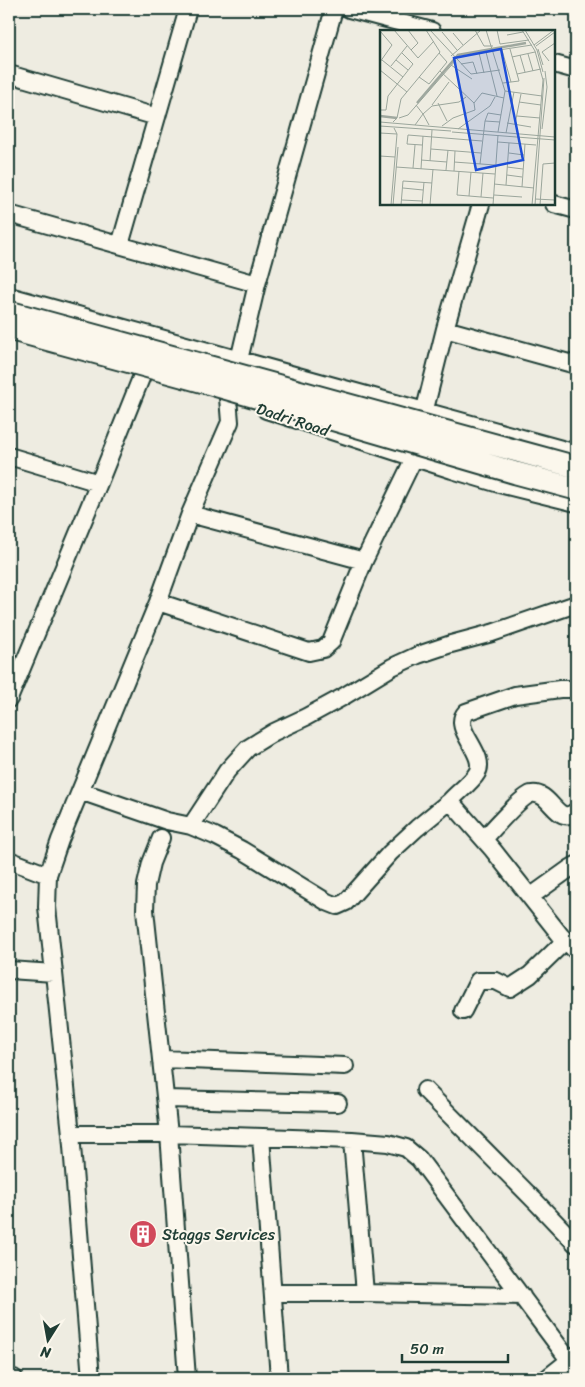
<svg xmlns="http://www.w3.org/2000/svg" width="585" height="1387" viewBox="0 0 585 1387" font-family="Sriracha,sans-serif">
<rect width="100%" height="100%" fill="#eeece1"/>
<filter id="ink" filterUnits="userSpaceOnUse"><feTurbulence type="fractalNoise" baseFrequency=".02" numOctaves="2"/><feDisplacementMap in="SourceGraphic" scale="10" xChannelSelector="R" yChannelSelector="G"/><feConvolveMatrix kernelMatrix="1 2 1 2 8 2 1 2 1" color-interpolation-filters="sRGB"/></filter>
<g filter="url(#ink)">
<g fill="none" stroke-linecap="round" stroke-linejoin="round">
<g stroke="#1f3d34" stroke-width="20">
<path id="minor" d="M349 9 432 31
M554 64 576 70
M9 74 157 117
M554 204 576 210
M9 214 257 284
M120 245 188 9
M9 296 576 453
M445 329 576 365
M239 360 257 284 334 9
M266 410 452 470 499 484 576 503
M422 421 445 329 481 204
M9 456 99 483
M364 561 414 458 417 448
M158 602 309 652 323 649 331 642 364 561 190 514
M576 689H560L515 695 466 712C450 729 488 754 477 773 472 782 457 793 450 801L493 850 561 936 576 951
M9 699 99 483 143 373
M80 791 167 821 191 826 215 836 242 850 327 902 337 906 346 902 390 853 417 828 450 801
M191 826 227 771 248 748 274 732 306 717 341 698 392 667 418 655 451 644 492 633 576 604
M161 838 151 863 146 885 145 910 169 1134 187 1378
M484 839C492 830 521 797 531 794 551 790 557 828 576 811
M9 860 48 875
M530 897 569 869 576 865
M9 970 54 973
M463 1011 478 981H496L510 988 530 975 566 940
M162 1059 345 1066
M425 1090 536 1202 576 1244
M166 1099 338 1103
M71 1134H169L352 1140 388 1143 406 1148 419 1159 569 1360 576 1368
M261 1137 279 1378
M352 1140 365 1293 522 1296
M273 1293H365
M9 1378H14
M91 1378 71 1134 47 907 48 875 60 840 158 602 190 514 230 422 228 398
M547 1378 576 1355"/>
</g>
<use href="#minor" stroke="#fbf7ec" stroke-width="16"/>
<g stroke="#1f3d34" stroke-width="25" stroke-linecap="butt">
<path id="major-bridge" d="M9 312 576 467
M9 329 204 382 516 473 576 489"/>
</g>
<use href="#major-bridge" stroke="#fbf7ec" stroke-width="21"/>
</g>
</g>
<defs>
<g id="building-disc" transform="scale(1.4375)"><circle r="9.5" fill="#d1495b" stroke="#fbf7ec"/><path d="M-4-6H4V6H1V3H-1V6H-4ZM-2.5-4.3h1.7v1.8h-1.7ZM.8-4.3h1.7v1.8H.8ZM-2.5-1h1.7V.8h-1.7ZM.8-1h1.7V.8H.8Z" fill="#fff"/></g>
</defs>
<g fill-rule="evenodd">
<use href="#building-disc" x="143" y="1234"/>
</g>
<g text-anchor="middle" stroke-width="4" stroke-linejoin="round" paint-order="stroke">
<g font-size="16" fill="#1f3d34" stroke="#fbf7ec">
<text transform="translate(293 419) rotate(18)" y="6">Dadri Road</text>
</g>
<g font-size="16" fill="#1f3d34" stroke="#fbf7ec" text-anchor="start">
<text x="162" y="1240">Staggs Services</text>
</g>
</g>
<g transform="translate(380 30)">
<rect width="175" height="175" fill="#eeece1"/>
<path fill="none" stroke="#9fa89f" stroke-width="2.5" d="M37 73 78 25 146 13M0 86 17 88"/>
<path fill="none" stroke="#9ba69c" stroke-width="1" d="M14 0 38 28 54 11M28 0 38 13 31 20M50 0 91 44 120 40M95 0 104 16H113M106 0 125 61 118 102M117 0 120 14 149 10M142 0 155 21 163 50 152 175M145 0 157 20 163 42M0 1 12 15 0 32M62 2 77 20M73 3 83 15M127 5 143 2M154 15 174 0M156 16 175 2M158 19 163 35M122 20 131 52M106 22 117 66M148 24 153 41M140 25 145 42M71 26 101 0M132 27 155 22M2 30 23 47M16 30 28 40M169 31 162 22 175 13M81 34 93 32 97 44M71 35 92 49M11 36 27 16M0 40 27 62M60 41 94 73 95 80 73 88 62 96M104 43 99 23 152 15M137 44 161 39M39 47 49 54 67 32 59 23M123 53 139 51 130 19M125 61 162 66M139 72 161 75M58 73 67 91M94 73 102 63 124 68M52 75 69 52M0 80H6L8 66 33 34 22 23M137 86 160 88M19 88 28 85 76 30M0 92 175 107M13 92 17 88 21 69 60 22 46 0M120 92 105 91 108 83 121 85M127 93 151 97M135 94 141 64M35 95 43 84 36 75M49 95 43 84 52 76 79 72 86 67M0 96 71 101M78 99 110 76 115 67M162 99 167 57 165 41M72 102 175 110M0 103 17 104M126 103 134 62M118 112 156 115M42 115 27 114 28 105 102 111M51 119 101 123M129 123 144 125M0 126 15 127M41 130 67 132M50 131 52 100M74 132 115 135M100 134 105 91M16 137 115 144M127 137 143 139M33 138 35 115M41 139 43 106M66 140 68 120M74 141 75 121M79 141 77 165 113 168M127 145 142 147M114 154 154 158M126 155 129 113M142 157 145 114M23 158 43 160M114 165 142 167M89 166 91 142M101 167 103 143M155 169 175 170M22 170 42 171M11 175 17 104 14 98M13 175 18 117M21 175 23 151 52 153M42 175 44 152M50 175 53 139M113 175 118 105M155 175 164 48M160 175 163 134 175 133"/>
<path fill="#1d4ed8" fill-opacity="0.15" stroke="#1d4ed8" stroke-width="2.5" d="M121 19 143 130 96 140 74 28Z"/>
<rect width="175" height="175" fill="none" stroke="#1f3d34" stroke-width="2.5"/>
</g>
<rect width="585" height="1387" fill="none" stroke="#fbf7ec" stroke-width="30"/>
<rect x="15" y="15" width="555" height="1357" fill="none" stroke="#1f3d34" stroke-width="2" filter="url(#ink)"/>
<g transform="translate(48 1340) rotate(191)" stroke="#fbf7ec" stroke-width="4" paint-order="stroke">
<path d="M0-4L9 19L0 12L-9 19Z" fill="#1f3d34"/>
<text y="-8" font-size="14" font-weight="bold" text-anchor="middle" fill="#1f3d34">N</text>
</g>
<path d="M402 1354v8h106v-8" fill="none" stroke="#1f3d34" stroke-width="2.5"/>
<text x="410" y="1354" font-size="15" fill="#1f3d34" stroke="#fbf7ec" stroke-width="4" paint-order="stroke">50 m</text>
</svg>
